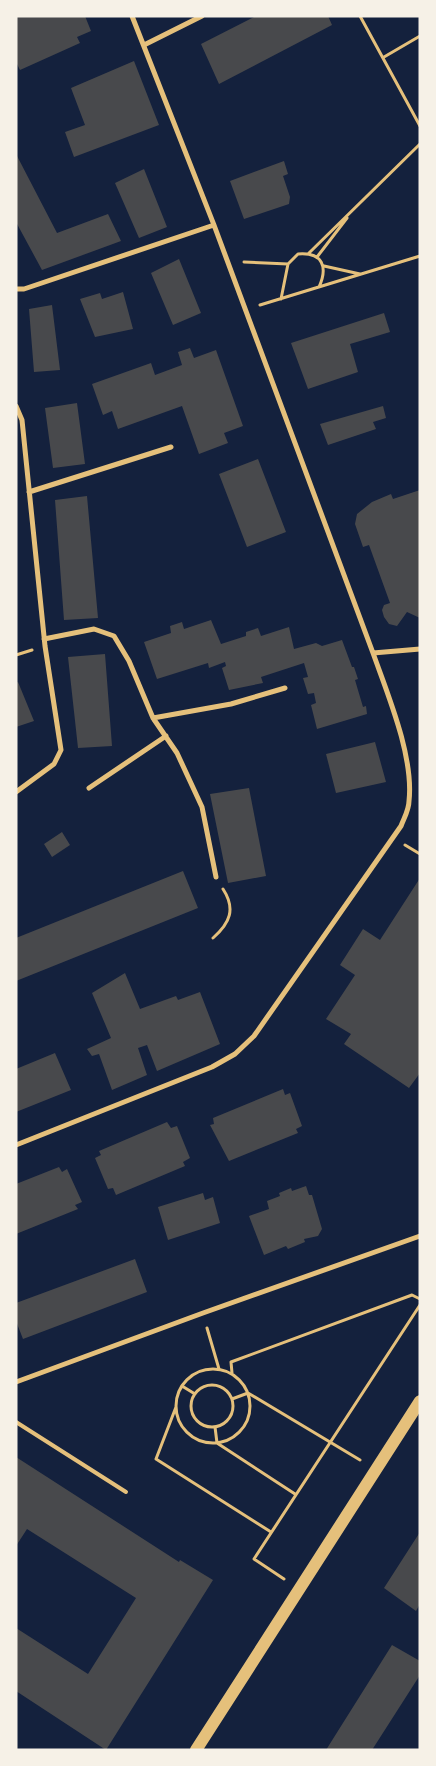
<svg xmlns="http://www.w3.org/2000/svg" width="436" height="1766" viewBox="0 0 436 1766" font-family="Cabin,sans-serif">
<rect width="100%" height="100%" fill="#14213d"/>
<path fill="#48494c" d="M16 16H85L91 31 77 37 80 43 20 70 16 62Z
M256 16H328L332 25 219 84 201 44Z
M134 61 159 125 74 157 65 132 85 125 71 88Z
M16 154 57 233 108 214 121 241 42 270 16 222Z
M284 161 288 174 283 176 290 197 289 204 244 219 230 181Z
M144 169 167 227 139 238 115 183Z
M179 259 201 313 173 325 151 273Z
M123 292 133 329 95 337 80 299 100 293 102 299Z
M52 305 60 370 34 372 29 309Z
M384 313 390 332 350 344 358 372 308 389 291 343Z
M190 348 194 358 216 350 243 426 224 433 228 443 199 454 182 406 118 429 112 411 103 415 92 384 151 363 155 375 182 365 178 352Z
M77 403 85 464 53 468 45 408Z
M383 406 386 418 373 422 376 429 328 445 320 424Z
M258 459 286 532 247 547 219 474Z
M420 490V618L407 612 397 626 389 624 384 617 382 610 384 605 390 603 369 545 363 547 355 524 357 514 372 502 391 494 393 499Z
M87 496 98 618 64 620 55 500Z
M211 620 221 644 246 636V632L258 628 261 636 289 627 294 649 316 643 322 646 342 640 352 667H354L358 679 355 680 363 707 366 706 367 714 317 729 311 705 316 703 314 693 308 694 303 678 308 677 304 663 261 677 263 683 229 690 222 668 226 666 225 662 209 668 208 663 157 679 144 642 171 633 170 626 182 622 184 629Z
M105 654 112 746 78 748 68 657Z
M18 682 34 721 16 727V683Z
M375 742 386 782 336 793 326 754Z
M249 788 266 876 228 883 210 794Z
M62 832 70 845 52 857 44 844Z
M183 871 198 908 16 981V938Z
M420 878V1073L409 1088 344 1044 351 1034 326 1019 355 975 340 965 363 929 380 940Z
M125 973 140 1009 176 996 178 1000 200 992 220 1044 157 1071 147 1045 138 1048 147 1075 112 1090 99 1054 92 1056 87 1049 111 1038 92 993Z
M55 1053 71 1090 16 1112V1069Z
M283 1089 285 1095 290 1093 302 1126 296 1129 298 1133 229 1161 210 1125 214 1124 213 1118Z
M167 1122 171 1128 177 1126 190 1158 183 1162 185 1166 116 1195 113 1188 108 1189 95 1158 101 1155 99 1151Z
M59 1167 62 1172 67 1169 82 1202 75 1205 78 1209 16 1234V1184Z
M306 1186 309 1195H312L322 1229 318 1236 304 1239 305 1242 288 1249 286 1246 264 1255 249 1216 269 1209 267 1201 280 1196 279 1193 291 1188 292 1191Z
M203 1193 205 1200 213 1197 220 1223 168 1240 158 1207Z
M135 1259 147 1292 23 1339 16 1321V1303Z
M16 1457 179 1562 180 1560 213 1580 106 1750 16 1691V1628L88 1674 136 1598 27 1529 16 1546Z
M420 1532V1604L416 1611 384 1588Z
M392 1645 420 1661V1675L372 1750H326Z"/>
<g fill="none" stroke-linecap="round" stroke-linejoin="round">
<path stroke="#e5c07b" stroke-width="3" d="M360 16 420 126
M384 57 420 36
M309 253 420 144
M317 257 347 218
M244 262 288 264
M324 266 360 274
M281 299 288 264 298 254C323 252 328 267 319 287
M260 305 420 256
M16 655 32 650
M405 845 420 854
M213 938C230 923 236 909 223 889
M207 1328 219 1369
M176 1406a37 37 0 1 1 74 0a37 37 0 1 1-74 0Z
M232 1373 231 1362 412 1295 420 1299
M191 1406a21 21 0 1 1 42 0a21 21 0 1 1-42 0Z
M182 1386 195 1394
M232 1399 248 1393 360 1460
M176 1407 156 1459 271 1532
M215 1427 217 1443 295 1494
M284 1579 254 1559 420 1305"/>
<path stroke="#e5c07b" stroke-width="4" d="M16 1422 126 1492"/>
<path stroke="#e5c07b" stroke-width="5" d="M144 45 202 16
M16 289H24L214 225
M16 406 22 420 45 646 61 750 54 764 16 792
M29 492 171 447
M44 639 94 629 114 636 129 661 153 718 177 753 202 807 216 877
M373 653 420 649
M153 718 231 704 285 688
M89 788 166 736
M16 1145 212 1067 235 1054 254 1036 401 826C404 818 409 810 409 801 414 757 388 695 373 653L214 225 132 16
M16 1382 203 1313 420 1236"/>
<path stroke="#e5c07b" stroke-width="12" d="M196 1750 420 1401"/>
</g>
<rect width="436" height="1766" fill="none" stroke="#f6f1e7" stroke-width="35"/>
</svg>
